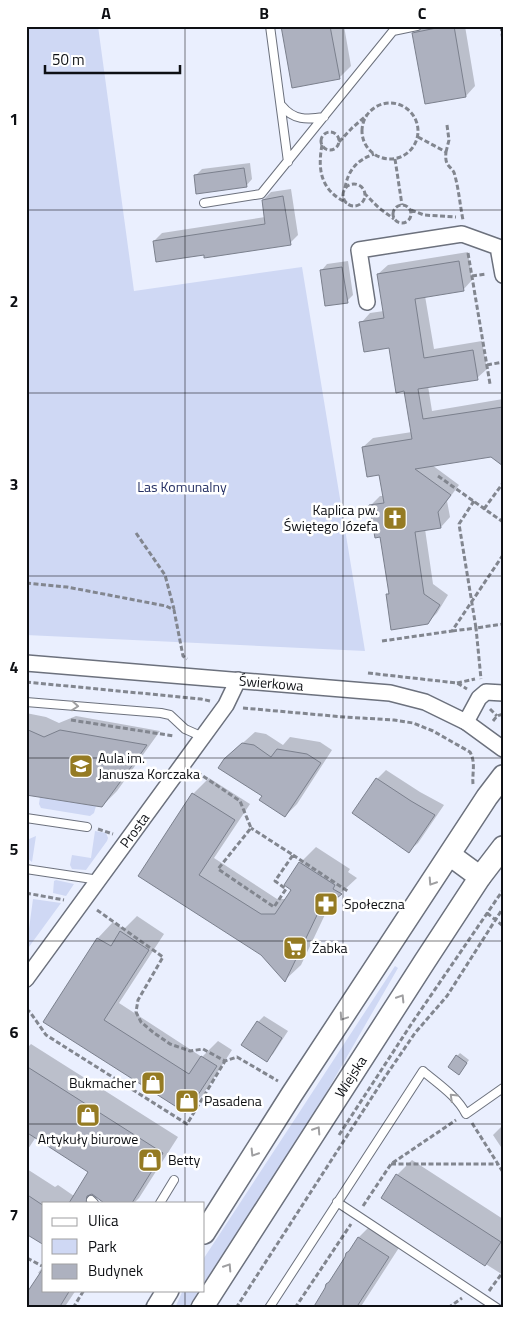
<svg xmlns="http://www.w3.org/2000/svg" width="529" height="1334" viewBox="0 0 529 1334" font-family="'Titillium Web',sans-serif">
<rect width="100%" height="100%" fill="#eaeffe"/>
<path fill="#cfd8f4" d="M26 26H98L134 291 302 267 365 651 26 635Z
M40 797 96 806 94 813 90 816 41 808 39 804Z
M95 831 106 833 108 838 107 841 86 870 72 869 70 865 72 855 91 858Z
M36 836 32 862 26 857 29 839Z
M54 881 56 880 74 884 66 896 53 893Z
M33 899 61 903 26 951Z
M395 966 398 968 318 1107 204 1283V1258Z
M183 1290H199L188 1308H175Z"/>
<path fill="#0003" d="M282 26H344L351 66 339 78Z
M421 26H465L475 86 466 96 426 102 414 33Z
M250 163 252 179 246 186 195 176 202 169Z
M291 189 298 235 290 243 205 253 154 241 162 233 265 217 263 200 271 192Z
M468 252 472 280 463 290 425 296 434 349 482 341 487 369 477 378 428 386 432 411 503 399V465L491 456 432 465 459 485 447 501 450 517 441 527 425 529 433 584 448 595 437 613 427 623 387 595 390 592 381 536 370 506 380 496H384L380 474 363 447 373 438 412 432 405 390 390 347 361 323 370 313 384 311 378 274 388 265Z
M348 261 353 295 347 301 321 271 327 264Z
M26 713 46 717 59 723 76 716 160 731 117 791 102 806 26 793Z
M255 732 266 734 283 745 290 737 320 742 332 750 297 804 285 816 225 759Z
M386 770 420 792 444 805 418 843 408 852 377 779Z
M209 778 250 804 214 858 277 899H287L293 890 286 885 300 863 316 847 350 869 348 872 357 878 331 902 301 965 285 980 261 954 140 876 193 794Z
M137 916 164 934 119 1003 202 1057 218 1041 232 1050 202 1096 186 1112 44 1021 98 938 113 922 124 929Z
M264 1016 288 1031 273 1054 266 1060 258 1022Z
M31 1044 178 1137 139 1198 134 1203H107L97 1196 92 1203H44V1244L26 1233V1164L29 1166 27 1169 55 1187 58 1185 74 1196 90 1171 36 1137 26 1152V1049Z
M460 1053 469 1060 462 1070 457 1056Z
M503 1125V1150L493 1135Z
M412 1160 503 1219V1275L382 1198 397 1175Z
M372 1224 402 1243 360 1308H314L359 1237Z
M44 1265V1290H76L64 1308H26L40 1274 38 1273Z"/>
<path fill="#adb1bf" stroke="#7b808d" d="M281 26H330L340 79 292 88Z
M446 26H454L466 97 425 104 412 33Z
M244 168 247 187 196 194 194 175Z
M283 196 291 245 204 258V255L156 262 153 241 265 224 262 200Z
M459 261 464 291 415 299 424 358 473 350 478 380 418 389 423 419 503 407V466L491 457 415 469 451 495 438 512 441 528 415 532 424 594 440 605 428 624 391 630 386 594H389L380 537 375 538 369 505 384 503 379 475 367 477 362 447 412 439 404 391 396 393 389 348 364 352 359 322 384 318 377 274Z
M342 267 348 303 325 306 320 270Z
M26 729 44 737 60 730 147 745 102 807 26 795Z
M242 743 254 745 271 757 277 749 307 754 321 763 285 817 259 800 262 796 218 768 224 759Z
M376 778 411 801 435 815 409 853 352 813Z
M192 793 235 820 199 875 261 914H275L291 890 284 885 299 862 335 885 333 889 342 894 318 913 285 982 261 955 138 876Z
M120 931 149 950 104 1020 189 1074 201 1056 217 1066 186 1113 43 1022 97 938 111 946Z
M257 1021 282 1038 267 1062 241 1045Z
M456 1055 467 1063 459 1075 448 1067Z
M26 1066 163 1153 132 1203H104L92 1194 87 1196 86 1203H69L88 1172 26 1132Z
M396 1174 501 1242 485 1266 381 1198Z
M26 1194 44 1206V1245L26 1234Z
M358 1237 389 1257 356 1308H313L325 1288 326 1284 329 1282 345 1257 346 1253 349 1251Z
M44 1267V1290H70L59 1308H26V1294Z"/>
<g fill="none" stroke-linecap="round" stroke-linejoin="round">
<g stroke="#6c717d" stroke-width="10">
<path id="lane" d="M270 26 288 162
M282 106C293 120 307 120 324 117
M204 203 261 194 393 31 417 26
M26 702 161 713 170 715 185 729 203 737
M26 818 87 827
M26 869 99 880
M91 1200 94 1203
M337 1202 497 1308
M160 1203 174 1180
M269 1308 423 1071C438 1084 457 1096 466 1114L503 1088"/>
</g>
<g stroke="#6c717d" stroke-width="18">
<g id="street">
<path d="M367 302 359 250 462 234 498 247 503 275"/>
<path id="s1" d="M26 663 390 693 425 702 466 722 503 749"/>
<path d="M466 722 479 698 486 692 503 693"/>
<path id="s2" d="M26 979 226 705 238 680"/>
</g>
</g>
<g stroke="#6c717d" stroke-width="24">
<g id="secondary">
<path d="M450 855 480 877"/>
<path d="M204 1233 292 1094 487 797 503 776"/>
<path d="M157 1308 168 1290"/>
<path id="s3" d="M202 1308 425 961 480 877 503 847"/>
</g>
</g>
<path stroke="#82868f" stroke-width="3" stroke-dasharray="5 2.5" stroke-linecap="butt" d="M501 26 503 41
M362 131a28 28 0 1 1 56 0a28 28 0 1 1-56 0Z
M321 141a9 9 0 1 1 18 0a9 9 0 1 1-18 0Z
M418 137 446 152C444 169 453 165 455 176 459 191 460 205 463 220
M339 142 352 128 367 115
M322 145C317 172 322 191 347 203
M446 152 449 140 447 125
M395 159 402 205
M343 195a11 11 0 1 1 22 0a11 11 0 1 1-22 0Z
M345 188C348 170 357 160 374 154
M364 193 379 208 394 219
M393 214a9 9 0 1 1 18 0a9 9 0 1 1-18 0Z
M411 210 424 215 456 217
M468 253 490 384
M472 276 486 274
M487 365 503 362
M438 476 503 522
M474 501 459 524 476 628 503 624
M484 509 503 483
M136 533 165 575 174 609
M26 583 67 587 166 606 174 610 183 656 187 659
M452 631 476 628 481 679
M382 641 452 631 503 555
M368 673 457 683 467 689
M26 682 201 699 210 701
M457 683 475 679
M243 708 344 717 394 720 413 723 433 731 470 752C476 763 472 773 473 784
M490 709 497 716
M71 720 174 736
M493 721 497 716 503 714
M197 772 240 801 251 828 218 869 274 907 286 889 275 881 293 855 251 828
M98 829 113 834
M293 855 349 892
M26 893 64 900
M97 910 163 957 138 1000 136 1012 141 1022 154 1033 170 1044 190 1051 203 1049 225 1061 237 1057 278 1081
M487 913 503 926
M26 1009 30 1012 46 1035 187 1124 225 1061
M472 1123 503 1172
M339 1135 412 1023 503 890
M391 1164H497
M363 1206 391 1164 456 1120
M27 1258 42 1266
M489 1291 503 1272
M73 1308 84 1290
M236 1308 385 1077 415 1033 447 996 503 908
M295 1308 351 1224
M448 1308 462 1298"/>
<use href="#lane" stroke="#fff" stroke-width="8"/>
<use href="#street" stroke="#fff" stroke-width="15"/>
<use href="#secondary" stroke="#fff" stroke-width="21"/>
</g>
<defs><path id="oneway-chevron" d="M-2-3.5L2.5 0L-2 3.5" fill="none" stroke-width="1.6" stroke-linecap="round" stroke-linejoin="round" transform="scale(1.25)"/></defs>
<g stroke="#9f9fa1">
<use href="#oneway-chevron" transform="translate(75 706) rotate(5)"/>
<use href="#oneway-chevron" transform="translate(432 882) rotate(123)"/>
<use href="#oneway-chevron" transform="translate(401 998) rotate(-58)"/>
<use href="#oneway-chevron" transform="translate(343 1017) rotate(124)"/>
<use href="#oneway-chevron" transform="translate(453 1097) rotate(-136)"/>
<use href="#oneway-chevron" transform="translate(317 1130) rotate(-57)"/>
<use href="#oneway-chevron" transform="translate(254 1153) rotate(122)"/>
<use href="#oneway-chevron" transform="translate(228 1267) rotate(-57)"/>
</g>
<path fill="none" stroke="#0e1014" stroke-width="1" stroke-opacity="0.55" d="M185 26V1203M343 26V1308M26 210H503M26 393H503M26 576H503M26 758H503M26 941H503M26 1124H503M185 1290V1308"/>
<defs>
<g id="church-square" transform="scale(1.25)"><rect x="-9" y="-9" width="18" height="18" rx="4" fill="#957b23" stroke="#fff"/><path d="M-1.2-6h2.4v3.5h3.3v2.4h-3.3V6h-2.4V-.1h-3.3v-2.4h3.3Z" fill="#fff"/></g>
<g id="university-square" transform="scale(1.25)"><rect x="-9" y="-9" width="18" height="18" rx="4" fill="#957b23" stroke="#fff"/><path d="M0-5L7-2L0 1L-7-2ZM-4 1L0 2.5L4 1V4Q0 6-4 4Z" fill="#fff"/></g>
<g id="pharmacy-square" transform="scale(1.25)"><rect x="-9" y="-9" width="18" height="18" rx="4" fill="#957b23" stroke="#fff"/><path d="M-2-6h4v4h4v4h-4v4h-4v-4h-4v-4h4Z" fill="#fff"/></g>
<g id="supermarket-square" transform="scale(1.25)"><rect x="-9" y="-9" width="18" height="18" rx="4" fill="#957b23" stroke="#fff"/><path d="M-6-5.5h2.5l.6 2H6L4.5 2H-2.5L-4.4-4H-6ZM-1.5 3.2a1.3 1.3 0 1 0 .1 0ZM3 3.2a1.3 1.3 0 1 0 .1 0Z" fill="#fff"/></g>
<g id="shop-square" transform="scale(1.25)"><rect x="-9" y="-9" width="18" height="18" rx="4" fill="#957b23" stroke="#fff"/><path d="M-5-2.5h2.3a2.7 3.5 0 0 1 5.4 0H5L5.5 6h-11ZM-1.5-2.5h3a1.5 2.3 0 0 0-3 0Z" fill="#fff"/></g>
</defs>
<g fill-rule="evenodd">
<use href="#church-square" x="395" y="518"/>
<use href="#university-square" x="81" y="766"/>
<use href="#pharmacy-square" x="326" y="904"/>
<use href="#supermarket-square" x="295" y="948"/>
<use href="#shop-square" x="153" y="1083"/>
<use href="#shop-square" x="187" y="1101"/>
<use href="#shop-square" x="88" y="1115"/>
<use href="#shop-square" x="150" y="1160"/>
</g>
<g text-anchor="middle" stroke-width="5" stroke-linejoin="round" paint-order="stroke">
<g font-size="14" fill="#253063" stroke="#fff">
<text x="182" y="492">Las Komunalny</text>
</g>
<g font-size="14" fill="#0e1014" stroke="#fff" text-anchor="start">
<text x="378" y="515" text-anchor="end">Kaplica pw.<tspan x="378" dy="16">Świętego Józefa</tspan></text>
<text x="98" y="763">Aula im.<tspan x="98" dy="16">Janusza Korczaka</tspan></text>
<text x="344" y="909">Społeczna</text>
<text x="312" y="953">Żabka</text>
<text x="136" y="1088" text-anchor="end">Bukmacher</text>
<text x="204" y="1106">Pasadena</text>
<text x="88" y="1144" text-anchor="middle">Artykuły biurowe</text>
<text x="168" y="1165">Betty</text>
</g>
<g font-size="14" fill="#0e1014" stroke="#fff">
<text dy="5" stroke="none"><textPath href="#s1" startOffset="246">Świerkowa</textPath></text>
<text dy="5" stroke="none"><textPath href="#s2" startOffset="184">Prosta</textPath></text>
<text dy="5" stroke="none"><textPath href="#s3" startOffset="275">Wiejska</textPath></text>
</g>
</g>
<rect width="529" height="1334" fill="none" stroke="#ffffff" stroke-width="55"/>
<rect x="42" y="1202" width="162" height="90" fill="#ffffff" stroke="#9f9fa1"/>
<rect x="52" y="1218" width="25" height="8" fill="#ffffff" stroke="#9f9fa1"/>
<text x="88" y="1226" font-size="15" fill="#0e1014">Ulica</text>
<rect x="52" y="1239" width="25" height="15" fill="#cfd8f4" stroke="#9f9fa1"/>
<text x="88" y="1252" font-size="15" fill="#0e1014">Park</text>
<rect x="52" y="1264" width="25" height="15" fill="#adb1bf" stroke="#9f9fa1"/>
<text x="88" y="1276" font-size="15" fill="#0e1014">Budynek</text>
<path d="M45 65v8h135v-8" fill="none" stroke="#0e1014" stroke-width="2.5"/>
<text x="52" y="65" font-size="15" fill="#0e1014" stroke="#ffffff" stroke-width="4" paint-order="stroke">50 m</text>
<rect x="28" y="28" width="474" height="1278" fill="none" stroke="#0e1014" stroke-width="2"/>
<g font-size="16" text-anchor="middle" font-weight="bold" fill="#0e1014">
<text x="106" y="19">A</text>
<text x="264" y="19">B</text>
<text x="422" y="19">C</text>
<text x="14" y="125">1</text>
<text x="14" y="307">2</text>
<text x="14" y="490">3</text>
<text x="14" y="673">4</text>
<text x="14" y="855">5</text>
<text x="14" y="1038">6</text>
<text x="14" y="1221">7</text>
</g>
</svg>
